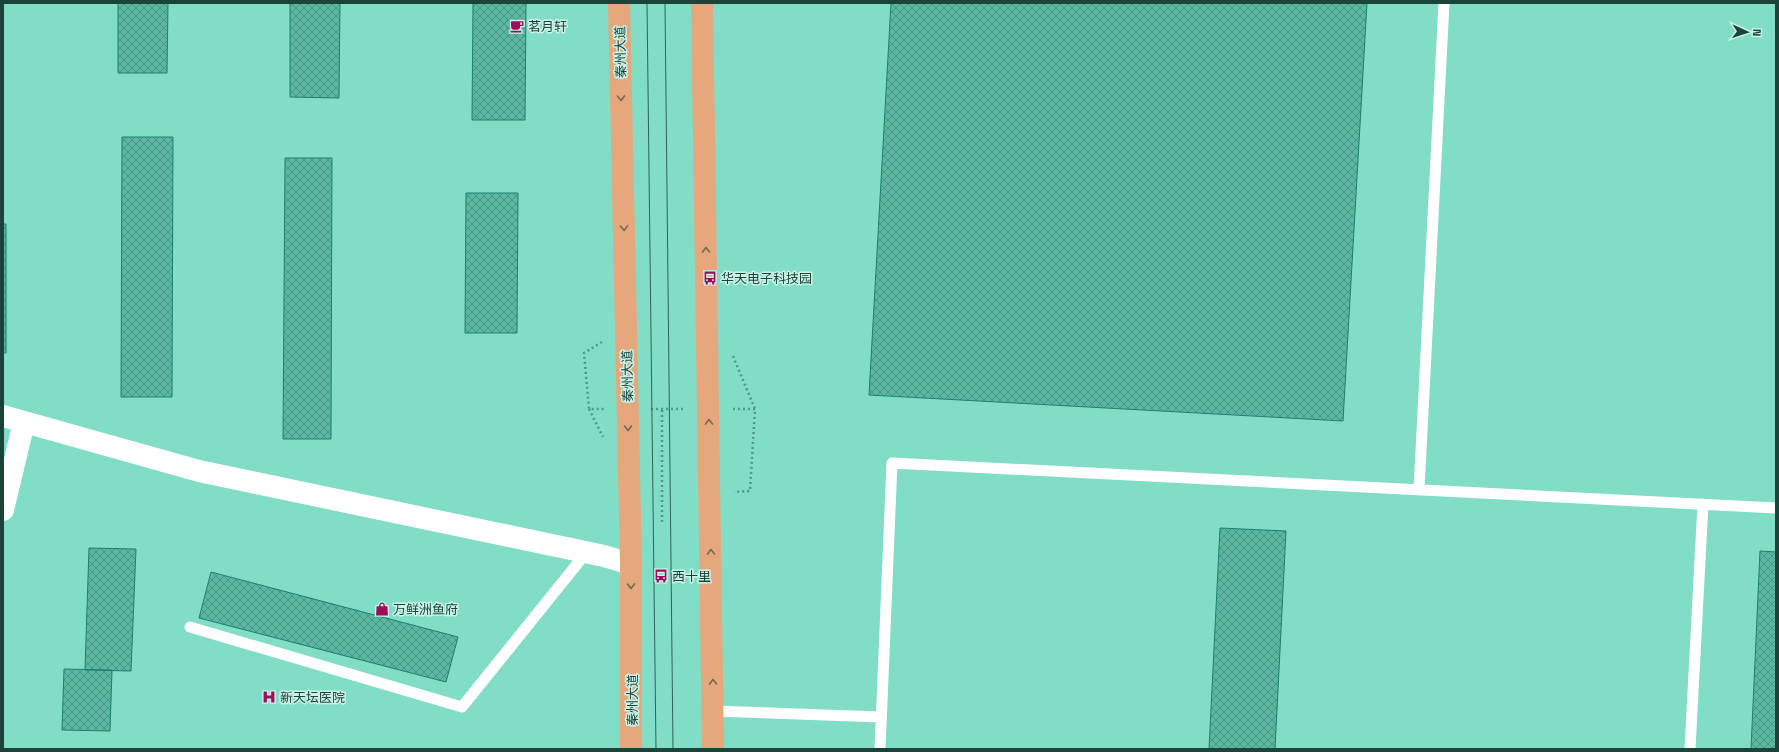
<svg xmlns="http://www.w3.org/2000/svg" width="1779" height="752" viewBox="0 0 1779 752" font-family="'Space Grotesk','Noto Sans SC',sans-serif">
<defs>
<pattern id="building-cross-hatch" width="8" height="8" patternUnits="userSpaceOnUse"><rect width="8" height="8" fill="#5bb7a1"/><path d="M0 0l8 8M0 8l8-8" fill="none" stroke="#4a9684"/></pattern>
</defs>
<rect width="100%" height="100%" fill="#81ddc5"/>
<path fill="url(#building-cross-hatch)" stroke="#1a816d" d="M118 3H168L167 73H118Z
M290 3H340L339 98 290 97Z
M473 3H526L525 120H472Z
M891 3H1367L1343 421 869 395Z
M122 137H173L172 397H121Z
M285 158H332L331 439H283Z
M466 193H518L517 333H465Z
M3 224H6V353H3Z
M1220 528 1286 531 1275 749H1209Z
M89 548 136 549 131 671 85 670Z
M1760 551 1776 552V749H1751Z
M211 572 458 637 446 682 199 618Z
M64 669 112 670 110 731 62 730Z"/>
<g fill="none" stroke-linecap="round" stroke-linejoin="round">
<path stroke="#529685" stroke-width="2.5" stroke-dasharray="2 3" stroke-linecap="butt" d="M602 342 584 353 589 409H604
M733 356 755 409
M589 409 603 437
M651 409H684
M733 409H755L750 491 734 492
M662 522V409"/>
<path stroke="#fff" stroke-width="11" d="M1419 490 1444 3
M190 627 462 707 586 553
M714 711 881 717
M880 749 892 463 1776 508
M1690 749 1703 504"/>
<path stroke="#fff" stroke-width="22" d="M3 416 199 471 604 556 631 564
M3 510 24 422"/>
<path stroke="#e6a77c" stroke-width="22" d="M619 3 631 564V749
M702 3 713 749"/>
<path stroke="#306256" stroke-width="1" d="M647 3 656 749
M665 3 673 749"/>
</g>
<defs><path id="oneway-chevron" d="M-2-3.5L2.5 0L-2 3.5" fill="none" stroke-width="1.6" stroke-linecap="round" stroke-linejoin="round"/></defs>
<g stroke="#6d6b54">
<use href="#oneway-chevron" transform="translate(621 98) rotate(89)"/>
<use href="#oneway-chevron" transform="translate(624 228) rotate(89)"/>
<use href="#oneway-chevron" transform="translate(706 250) rotate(-91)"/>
<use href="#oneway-chevron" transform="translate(709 422) rotate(-91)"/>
<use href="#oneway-chevron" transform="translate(628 428) rotate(89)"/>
<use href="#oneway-chevron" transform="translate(711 552) rotate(-91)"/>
<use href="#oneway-chevron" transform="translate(631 586) rotate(89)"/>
<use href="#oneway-chevron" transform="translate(713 682) rotate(-91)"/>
</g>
<defs>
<g id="cafe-bare" transform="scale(1.08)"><path d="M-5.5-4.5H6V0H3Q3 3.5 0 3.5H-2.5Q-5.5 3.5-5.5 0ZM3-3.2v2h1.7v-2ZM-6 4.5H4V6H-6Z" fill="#9c0d5b" stroke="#c9f4e7" stroke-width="2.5" paint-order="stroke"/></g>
<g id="bus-bare" transform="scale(1.08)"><path d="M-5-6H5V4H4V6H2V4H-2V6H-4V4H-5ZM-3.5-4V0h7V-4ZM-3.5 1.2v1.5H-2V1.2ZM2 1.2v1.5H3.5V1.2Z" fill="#9c0d5b" stroke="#c9f4e7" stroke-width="2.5" paint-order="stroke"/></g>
<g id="shop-bare" transform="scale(1.08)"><path d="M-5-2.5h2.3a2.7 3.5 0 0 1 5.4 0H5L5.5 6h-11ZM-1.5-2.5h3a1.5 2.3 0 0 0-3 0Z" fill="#9c0d5b" stroke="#c9f4e7" stroke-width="2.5" paint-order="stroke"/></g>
<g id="hospital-bare" transform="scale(1.08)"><path d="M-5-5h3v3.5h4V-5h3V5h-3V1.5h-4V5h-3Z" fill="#9c0d5b" stroke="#c9f4e7" stroke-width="2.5" paint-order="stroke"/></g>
</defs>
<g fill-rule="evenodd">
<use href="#cafe-bare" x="517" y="26"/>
<use href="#bus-bare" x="710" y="278"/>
<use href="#bus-bare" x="661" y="576"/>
<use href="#shop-bare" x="382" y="609"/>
<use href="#hospital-bare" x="269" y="697"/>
</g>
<g text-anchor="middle" stroke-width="3" stroke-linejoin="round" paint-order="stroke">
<g font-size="13" fill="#1c433a" stroke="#c9f4e7" text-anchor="start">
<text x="528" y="31">茗月轩</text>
<text x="721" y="283">华天电子科技园</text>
<text x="672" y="581">西十里</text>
<text x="393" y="614">万鲜洲鱼府</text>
<text x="280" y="702">新天坛医院</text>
</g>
<g font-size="13" fill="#1c433a" stroke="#c9f4e7">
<text transform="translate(620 52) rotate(-91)" y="5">秦州大道</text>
<text transform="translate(627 376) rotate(-91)" y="5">秦州大道</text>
<text transform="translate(632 700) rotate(-90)" y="5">秦州大道</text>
</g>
</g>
<rect width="1779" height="752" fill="none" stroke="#1c433a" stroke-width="8"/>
<g transform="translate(1747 32) rotate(93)" stroke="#c9f4e7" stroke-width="3" paint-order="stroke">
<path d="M0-3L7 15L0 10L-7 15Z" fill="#1c433a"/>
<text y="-6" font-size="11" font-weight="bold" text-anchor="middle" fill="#1c433a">N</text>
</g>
</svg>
